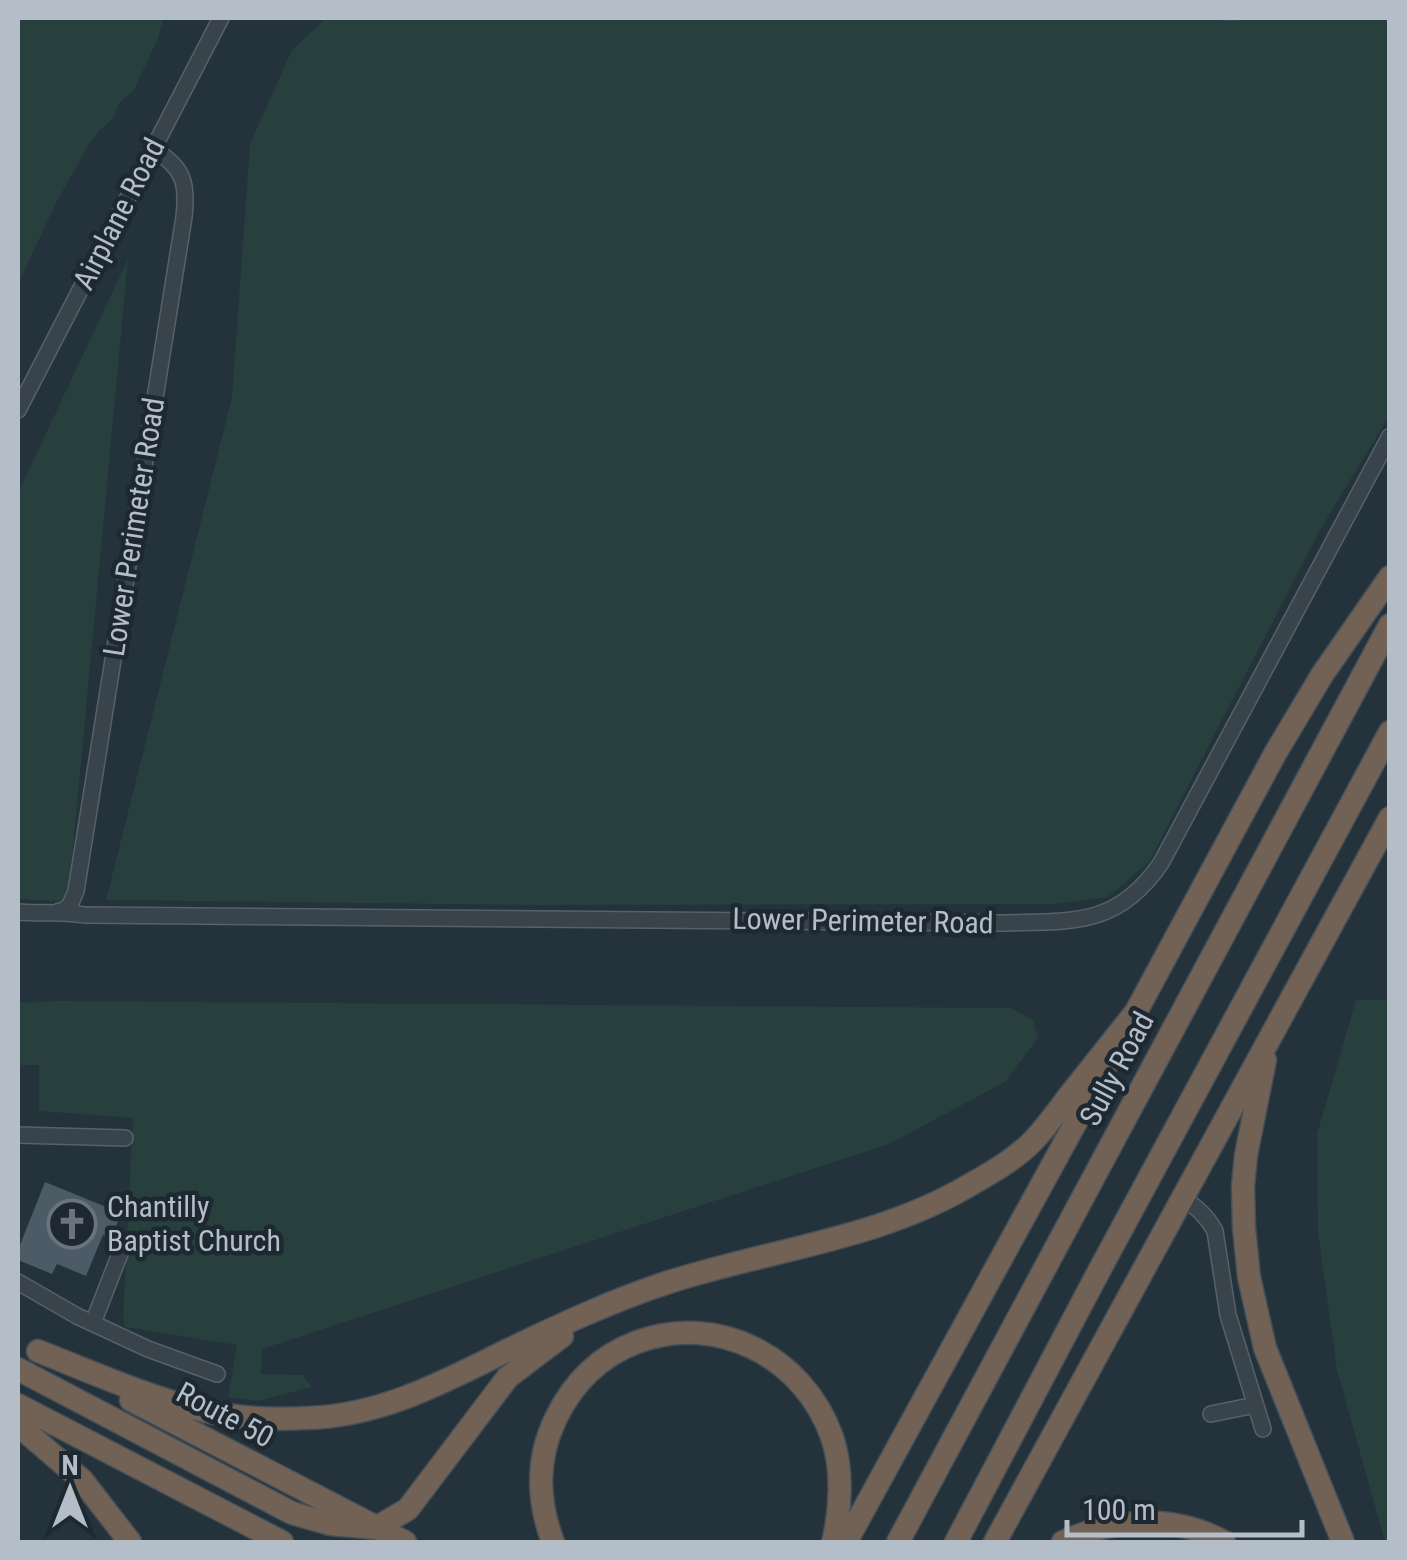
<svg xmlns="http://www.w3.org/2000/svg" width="1407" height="1560" viewBox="0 0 1407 1560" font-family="'Roboto Condensed',sans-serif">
<rect width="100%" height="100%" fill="#24323c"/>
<path fill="#273f3d" d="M18 18H164L157 41 134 90 119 103 113 119 101 129 88 146 56 203 18 284Z
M326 18H1389V416L1320 530 1149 862 1108 897 1053 904 522 905 106 900 232 397 250 144 292 50Z
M128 259 68 902 18 899V493Z
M1356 1000H1389V1542H1385L1337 1370 1318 1232 1317 1134Z
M60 1001 1011 1008 1033 1020 1038 1038 1005 1082 889 1144 262 1349 261 1374 303 1375 312 1387 257 1401 228 1397 237 1345 125 1327 123 1317 133 1118 39 1111V1065H18V1003Z"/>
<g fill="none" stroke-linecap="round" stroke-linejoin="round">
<path stroke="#385063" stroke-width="5" d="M1223 18H1237"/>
</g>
<path fill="#4d5b67" d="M45 1182 121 1213 111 1239 103 1235 86 1276 57 1264 52 1274 18 1260V1250Z"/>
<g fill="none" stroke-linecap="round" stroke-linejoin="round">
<g stroke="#56616a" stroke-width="18">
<path id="minor" d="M18 410 221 18
M59 911H63L70 905 76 891 184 217C188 182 183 167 153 149
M18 912C40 914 61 911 84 915L1000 923C1070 921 1117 928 1161 863L1390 436
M18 1135 125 1138
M1182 1197C1196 1207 1207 1216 1215 1231L1228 1315 1263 1429
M18 1282 77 1316 148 1349 217 1374
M93 1323 123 1246
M1211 1414 1255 1405"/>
</g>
<g stroke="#434e57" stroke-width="25">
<path id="highway" d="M1130 1023 1276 752 1322 675 1390 577
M1265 1060 1246 1155 1243 1186 1244 1228 1249 1277 1265 1348 1343 1542
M38 1351C91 1372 145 1396 201 1410 235 1418 273 1420 307 1418 380 1416 442 1383 506 1351 558 1326 611 1301 666 1283 767 1250 876 1240 968 1186 989 1174 1014 1160 1031 1143 1045 1129 1057 1112 1069 1096 1091 1068 1113 1041 1135 1013
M18 1369 292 1513 330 1524 376 1528 408 1509 508 1377 562 1336
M131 1400 405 1542
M18 1405 282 1542
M18 1425 82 1480 130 1542
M553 1542C537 1500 536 1459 556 1418 573 1383 600 1356 637 1342 717 1312 804 1357 832 1437 843 1469 841 1510 833 1542
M846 1542 1105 1069
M898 1542 1390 625
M956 1542 1099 1271 1390 732
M995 1542 1390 818
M1063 1542C1114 1518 1174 1514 1224 1542"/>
</g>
<use href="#minor" stroke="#38434c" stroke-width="15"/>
<use href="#highway" stroke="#726255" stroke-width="22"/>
</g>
<defs>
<g id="church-ring" transform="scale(2.5)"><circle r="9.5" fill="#1d2831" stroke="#6b7280" stroke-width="1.5"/><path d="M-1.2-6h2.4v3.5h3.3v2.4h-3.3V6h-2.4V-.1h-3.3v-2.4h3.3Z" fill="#6b7280"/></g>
</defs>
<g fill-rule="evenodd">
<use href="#church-ring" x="72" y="1224"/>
</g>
<g text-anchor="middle" stroke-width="9" stroke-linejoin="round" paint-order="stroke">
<g font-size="30" fill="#b3bec8" stroke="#1d2831">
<text transform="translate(119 214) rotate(-63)" y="10">Airplane Road</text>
<text transform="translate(134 527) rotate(-81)" y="10">Lower Perimeter Road</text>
<text transform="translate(863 921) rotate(1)" y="10">Lower Perimeter Road</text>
<text transform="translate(1117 1069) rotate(-62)" y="10">Sully Road</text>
<text transform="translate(225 1415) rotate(28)" y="10">Route 50</text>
</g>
<g font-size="30" fill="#b3bec8" stroke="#1d2831" text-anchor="start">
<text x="107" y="1217">Chantilly<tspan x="107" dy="34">Baptist Church</tspan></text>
</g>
</g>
<rect width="1407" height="1560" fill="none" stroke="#b3bec8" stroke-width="40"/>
<g transform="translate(70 1490)" stroke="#1d2831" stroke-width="8" paint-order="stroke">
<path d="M0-8L18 38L0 25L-18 38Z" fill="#b3bec8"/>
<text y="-15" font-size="28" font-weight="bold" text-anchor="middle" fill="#b3bec8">N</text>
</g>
<path d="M1067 1520v15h235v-15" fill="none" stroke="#b3bec8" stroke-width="5"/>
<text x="1082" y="1520" font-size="30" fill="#b3bec8" stroke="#1d2831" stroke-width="8" paint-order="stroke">100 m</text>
</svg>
